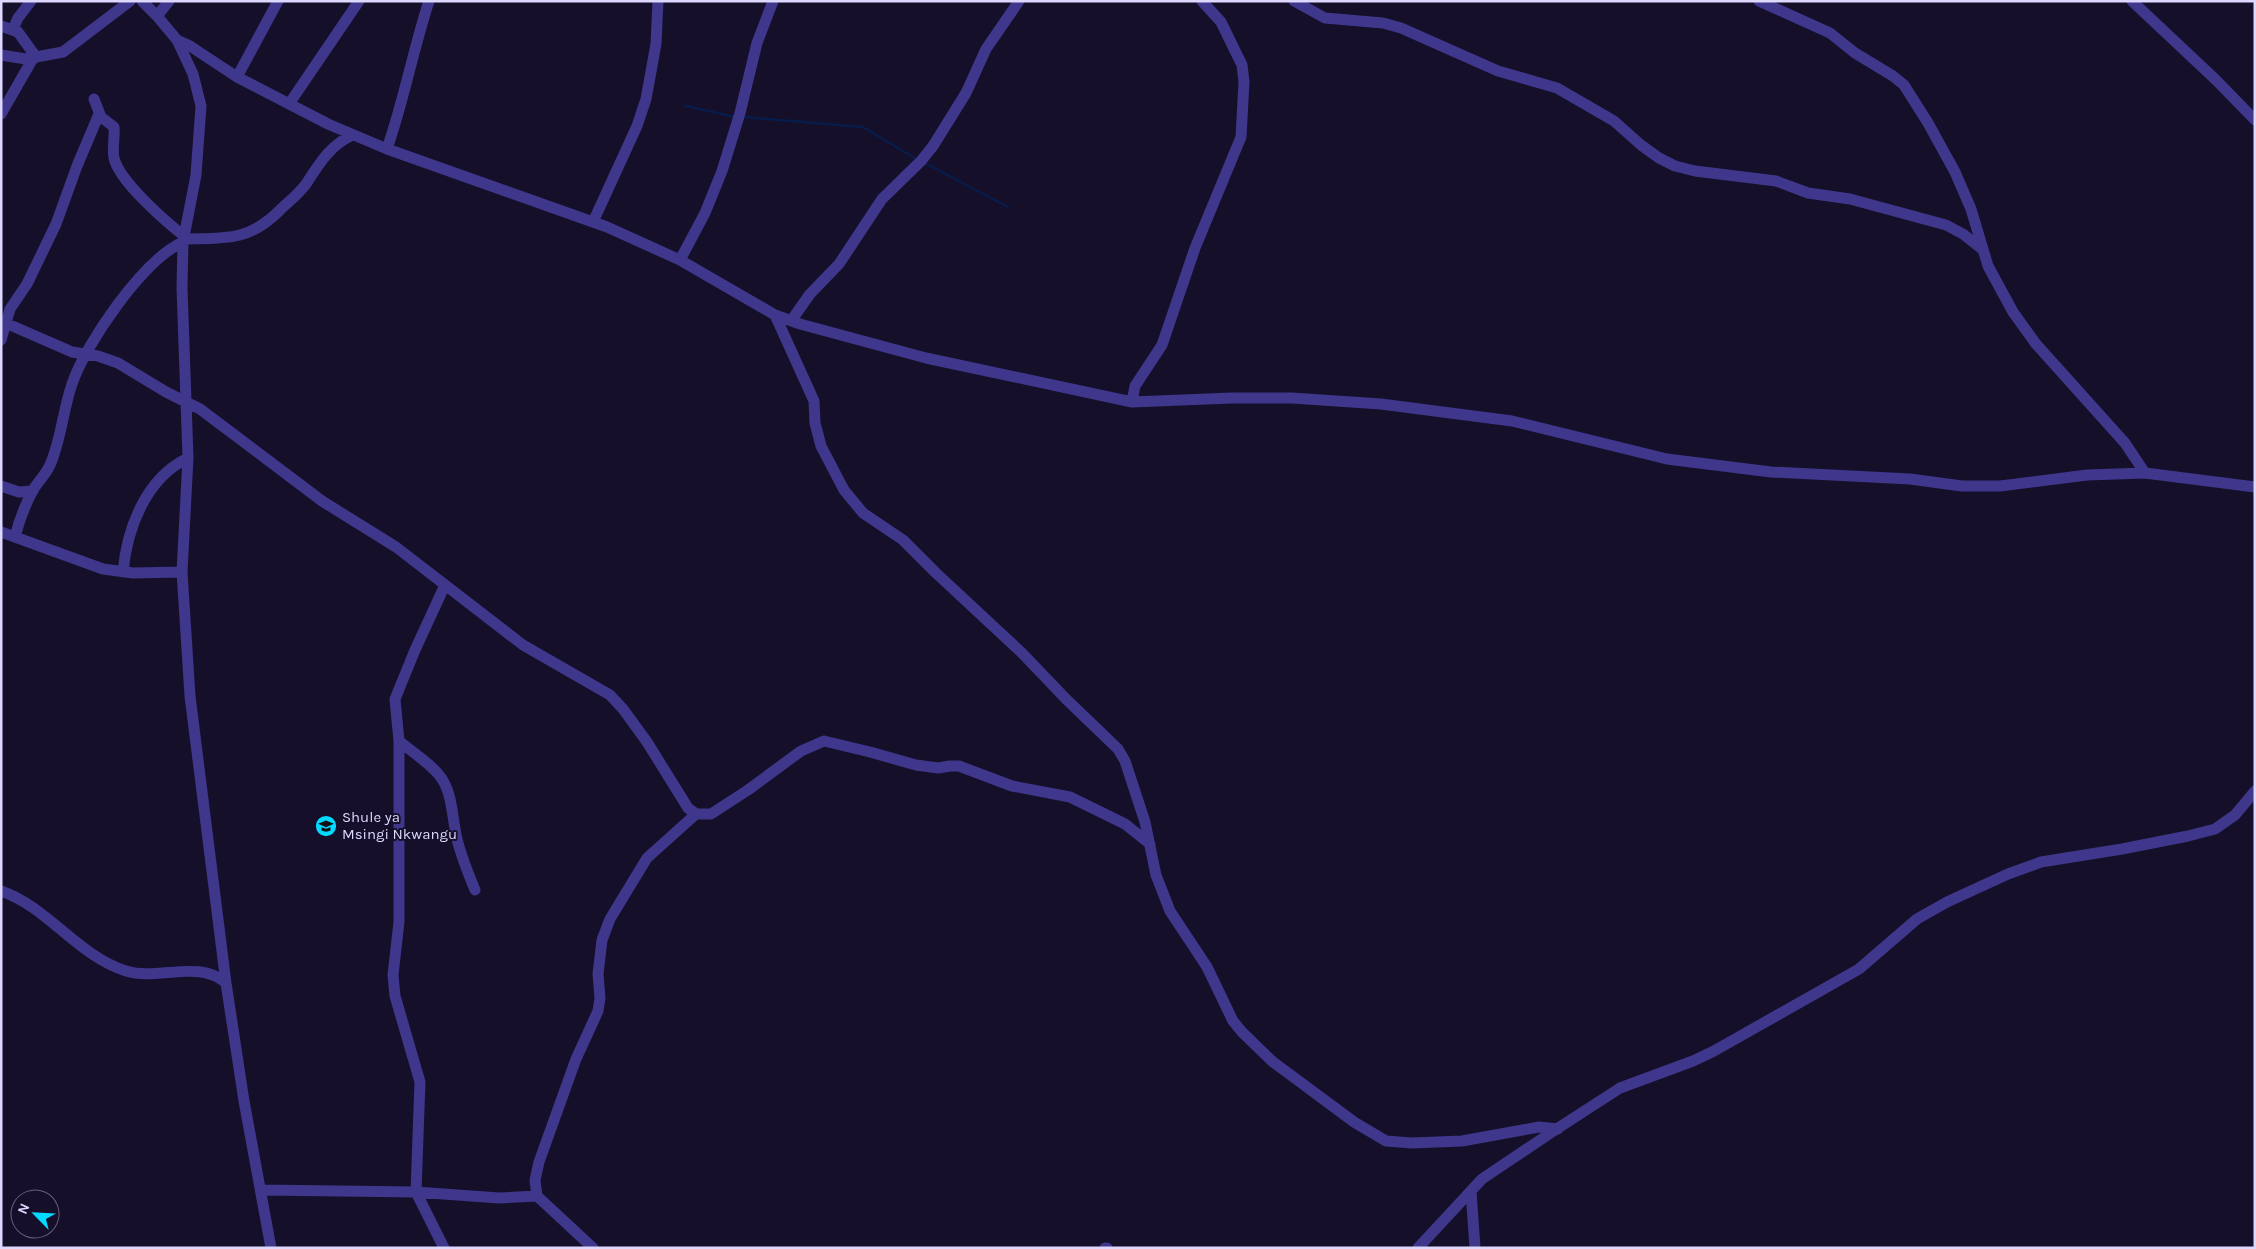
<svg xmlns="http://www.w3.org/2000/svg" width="2256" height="1249" viewBox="0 0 2256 1249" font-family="Karla,sans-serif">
<rect width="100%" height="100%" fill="#150f2a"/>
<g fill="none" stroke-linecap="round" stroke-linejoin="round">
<path stroke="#071c4a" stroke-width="2.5" d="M686 106 735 117
M743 117 863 127 918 160
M925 163 1008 207"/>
<path stroke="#3e378b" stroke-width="11" d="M142 1 157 16 177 40 193 74 201 106 196 175 183 242 182 288 188 458 182 572 190 696 226 983 244 1101 271 1248
M1294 1 1325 18 1383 23 1401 28 1498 71 1557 88 1614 121 1641 145 1659 158 1675 166 1695 171 1776 181 1808 193 1850 199 1946 225 1963 234 1982 249
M1759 1 1830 33 1855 53 1893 76 1904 85 1928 123 1955 172 1971 209 1988 266 2013 312 2036 344 2125 443 2145 473
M2132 1 2216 80 2255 120
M157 16 169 1
M1 26 18 32 36 57
M13 29 18 18 31 1
M177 40 190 46 237 77 328 124 387 149 607 227 680 260 775 315 800 324 926 358 1132 402 1232 398H1292L1381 404 1512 421 1667 459 1771 472 1910 479 1962 486H2000L2087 475 2145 473 2255 487
M1 55 32 60
M237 77 278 1
M94 99 101 117 114 127C115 137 112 149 114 158 119 181 165 221 184 236
M289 104 359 1
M1 114 32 60 36 57 63 52 130 1
M387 149C404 100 413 50 429 1
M593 222 637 126 646 99 656 44 658 1
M183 239C223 238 248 242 279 211 288 202 298 195 306 184 319 164 331 144 353 135
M680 260 705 213 722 171 740 113 757 43 773 1
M775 315 814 401 815 423 821 446 844 490 863 513 903 540 936 573 1022 653 1066 699 1118 749 1125 761 1145 822 1156 875 1170 911 1207 967 1233 1021 1242 1032 1273 1062 1354 1122 1386 1141 1412 1143 1462 1141 1539 1127 1558 1129
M1 321 72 352 98 356 118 363 166 392 200 409 322 501 396 547 523 645 610 695 623 709 647 742 688 808 696 814H711L748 790 801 751 824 741 870 752 916 765 938 768 950 766H959L1012 786 1070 797 1125 824 1150 844
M791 321 810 294 839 264 882 199 921 161 933 146 966 93 986 49 1019 1
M1 340 10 309 27 284 56 224 77 166 99 114
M1132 402 1135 386 1162 345 1195 248 1241 137 1244 82 1242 65 1221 22 1202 1
M1 486 19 492 33 491
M1 532 103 569 133 573 182 572
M15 537C19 521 25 505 33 490 38 482 46 474 50 465 61 440 63 410 72 384 86 343 143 260 183 242
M123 572C127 528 146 478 188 458
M445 585 415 650 395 699 399 741C411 751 434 766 442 779 453 796 452 819 457 839 461 856 468 873 475 890
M399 741V922L393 975 395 996 420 1082 416 1192 444 1248
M1 891C48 907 78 956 126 971 158 981 199 959 226 983
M261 1190 416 1192 499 1198 537 1196 593 1248
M1471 1191 1475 1248
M537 1196 535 1180 539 1162 576 1059 598 1011 600 998 598 974 602 940 610 919 647 858 696 814
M1105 1248H1107
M1418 1248 1482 1179 1552 1132 1620 1088 1693 1061 1714 1051 1859 969 1917 919 1947 902 2008 874 2041 862 2122 849 2188 836 2215 829 2235 815 2255 791"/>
</g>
<defs>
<g id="school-disc" transform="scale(1.125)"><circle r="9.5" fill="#04daff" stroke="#150f2a"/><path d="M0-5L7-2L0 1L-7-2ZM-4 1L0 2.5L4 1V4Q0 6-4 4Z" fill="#111"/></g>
</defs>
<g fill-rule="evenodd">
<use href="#school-disc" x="326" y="826"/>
</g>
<g text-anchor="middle" stroke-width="4" stroke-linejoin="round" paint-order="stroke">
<g font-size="15" fill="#ded8ff" stroke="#150f2a" text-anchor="start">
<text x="342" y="822">Shule ya<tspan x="342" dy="17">Msingi Nkwangu</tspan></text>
</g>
</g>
<rect width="2256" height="1249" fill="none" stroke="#ded8ff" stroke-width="5"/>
<g transform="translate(35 1214) rotate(294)"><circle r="24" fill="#150f2a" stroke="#655f7f"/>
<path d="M0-4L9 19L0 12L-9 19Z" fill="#04daff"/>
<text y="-8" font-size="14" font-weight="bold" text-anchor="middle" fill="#ded8ff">N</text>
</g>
</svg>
